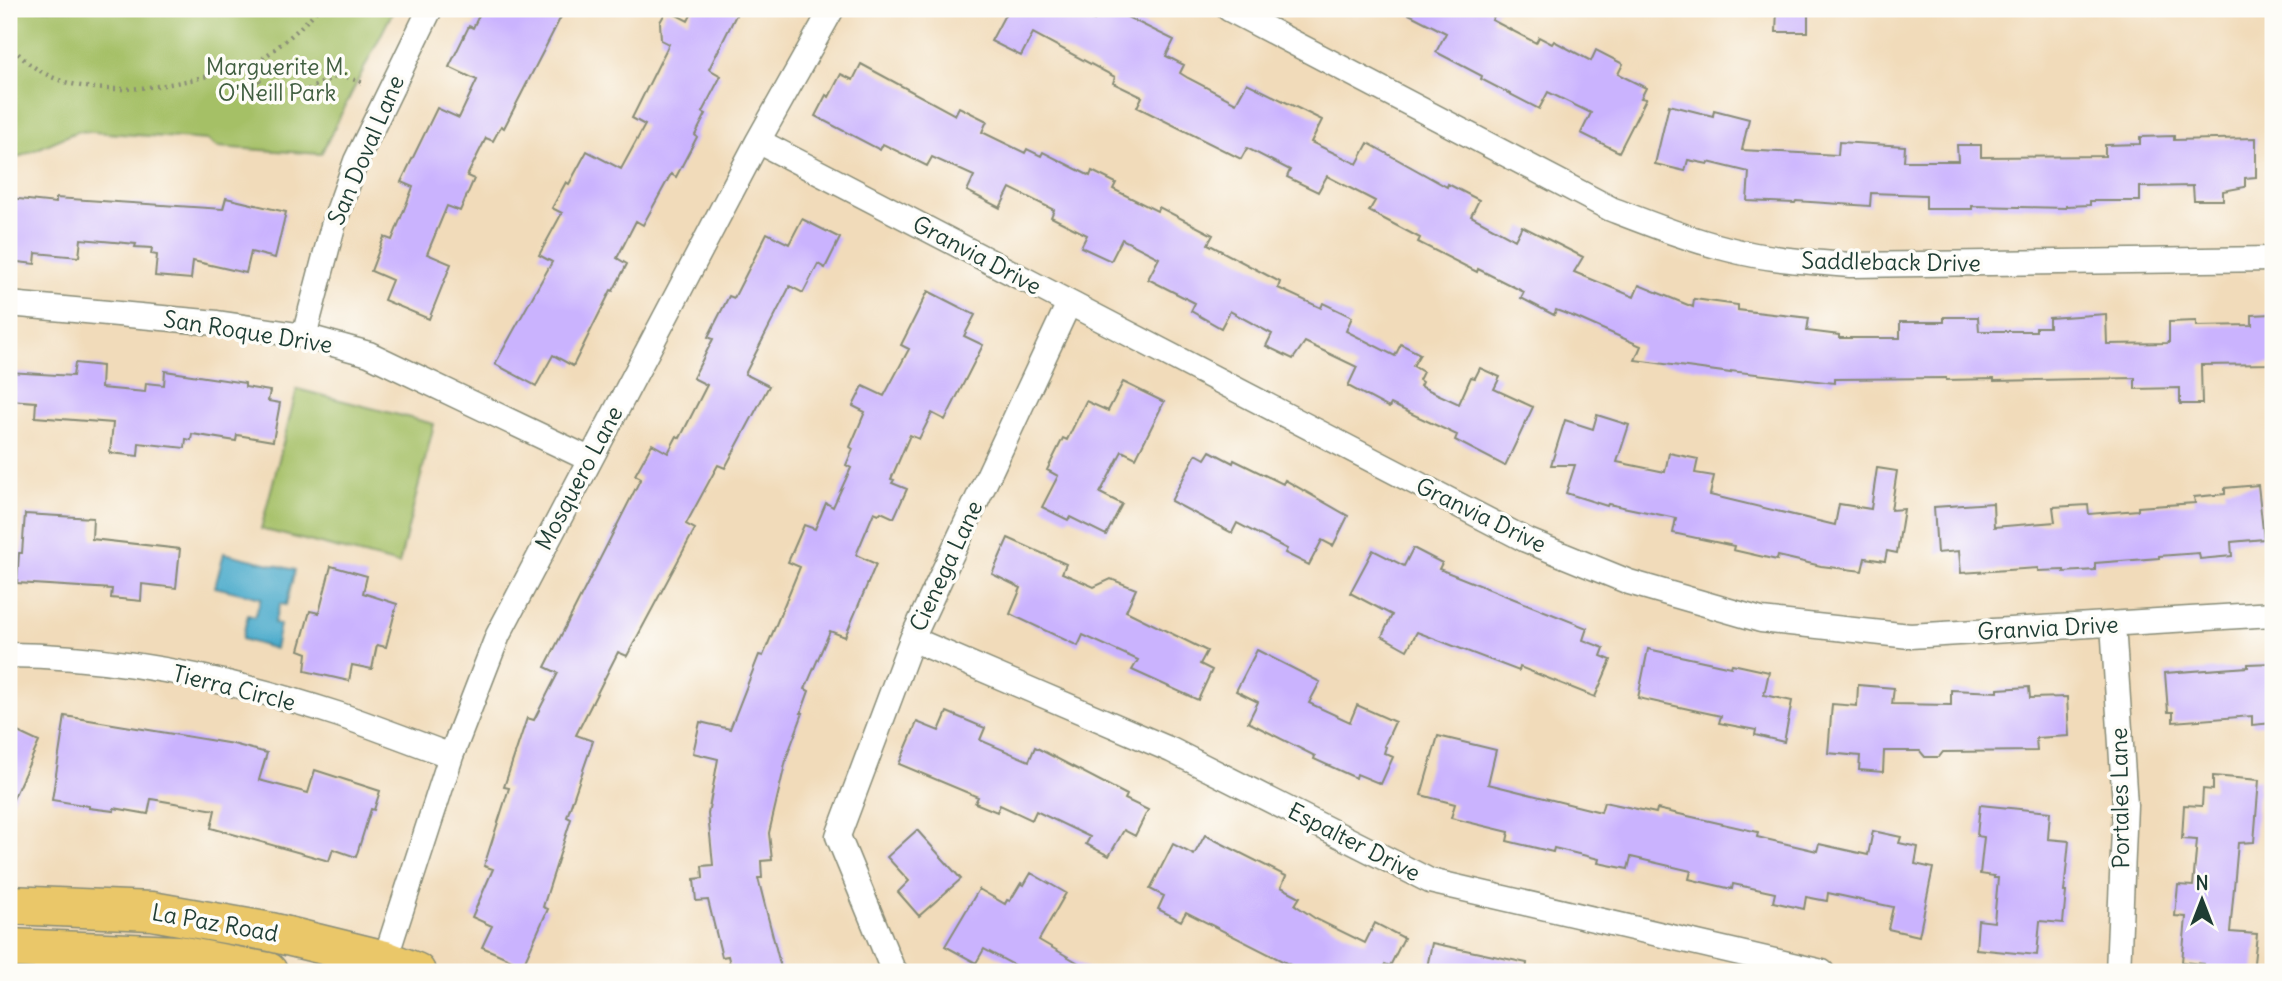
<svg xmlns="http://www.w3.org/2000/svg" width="2282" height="981" viewBox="0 0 2282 981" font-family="Delius,sans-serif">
<rect width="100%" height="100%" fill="#fdfcf7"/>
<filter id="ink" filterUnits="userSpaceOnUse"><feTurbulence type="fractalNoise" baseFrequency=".0143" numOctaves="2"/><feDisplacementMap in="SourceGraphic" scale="14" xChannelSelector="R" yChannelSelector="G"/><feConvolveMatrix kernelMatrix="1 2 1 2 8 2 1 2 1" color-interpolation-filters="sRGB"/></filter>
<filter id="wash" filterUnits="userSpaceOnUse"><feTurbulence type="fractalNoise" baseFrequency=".00686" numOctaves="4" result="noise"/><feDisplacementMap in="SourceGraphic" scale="28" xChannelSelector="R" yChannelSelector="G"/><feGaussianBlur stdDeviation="1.57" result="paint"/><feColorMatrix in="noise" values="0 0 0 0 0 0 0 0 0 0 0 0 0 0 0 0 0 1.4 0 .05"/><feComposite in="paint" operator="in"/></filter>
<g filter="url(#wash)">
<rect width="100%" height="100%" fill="#f1dbba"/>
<path fill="#a5c066" stroke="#627e4d" stroke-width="2" d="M9 9H394L321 154 217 147 207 140 78 131 10 161Z
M297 389 434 424 399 564 261 529Z"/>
<path fill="#4daccc" stroke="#367480" stroke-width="2" d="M224 553 295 570 286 605 280 604 274 623 280 625 275 649 242 639 248 615 255 617 261 598 215 587Z"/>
<g id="blocks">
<path fill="#cab3fe" d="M482 9H565L504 128 501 126 493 141 486 138 467 176 474 179 460 211 447 206 427 254 451 264 429 319 384 300 392 280 371 271 384 237 392 240 413 187 401 182 437 108 459 118 477 80 449 67 469 26 473 28Z
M694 9H739L709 69 721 76 702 112 706 114 695 135 697 137 676 177 671 174 643 225 636 221 617 258 627 264 613 291 611 290 573 366 553 355 536 386 495 364 552 262 539 255 562 213 552 208 566 182 569 184 587 151 621 169 645 125 632 118 669 44 661 40 660 22 667 10 688 21Z
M1008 9H1072L1094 20 1100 9H1111L1174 40 1166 56 1184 65 1180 73 1188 78 1236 103 1247 83 1322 120 1311 142 1357 164 1368 143 1447 187 1448 184 1479 200 1471 216 1515 240 1522 226 1583 257 1574 272 1634 297 1639 285 1693 307 1694 299 1738 305V310L1809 318 1807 331 1839 335V338H1900V322H1944V317H1978L1979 331H2036V327H2049V318L2106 314 2107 344 2169 343V322L2196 321V326L2252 325V315L2273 314V364L2201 365 2202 404H2180V388L2135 389V378L1994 381V379L1946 380V378L1834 379V383L1731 371V373L1635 360 1641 346 1575 317 1556 310 1554 315 1521 298 1524 292 1478 269 1477 272 1418 242 1420 238 1369 211 1375 201 1327 176 1318 192 1287 177 1290 170 1247 148 1241 159 1137 107 1142 97 1113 83 1115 77 1033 33 1021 56 991 41Z
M1399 9H1498L1492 20 1536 43 1539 37 1552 44 1554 41 1591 61 1596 50 1623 64 1618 74 1646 88 1641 98 1646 99 1619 152 1581 133 1591 113 1548 92 1539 109 1481 79 1482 76 1436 52 1446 33Z
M1777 9H1808V32H1776Z
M861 64 955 115 959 107 987 121 982 132 1025 153 1027 149 1041 156 1043 152 1090 176 1092 171 1116 183 1113 189 1157 211 1159 207 1213 235 1208 244 1280 282 1278 288 1321 308 1323 303 1352 317 1346 331 1395 356 1401 344 1420 354 1413 366 1423 372 1419 380 1422 382 1420 386 1459 404 1471 377 1475 378 1480 368 1500 377 1494 389 1533 407 1505 466 1455 440 1457 435 1391 404 1389 408 1348 386 1357 367 1305 342 1293 359 1266 346 1272 334 1230 311 1221 328 1191 311 1195 303 1148 279 1159 258 1122 239 1111 261 1081 247 1087 235 1051 217 1054 210 1010 188 1000 208 967 191 974 176 932 157 927 166 883 144 880 150 815 116 826 95 829 97 841 74 853 80Z
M1669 105 1713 116 1714 110 1749 119 1742 150 1838 155 1839 142 1905 146 1904 161H1958L1957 145H1981V157L2105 156V145L2140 144V137L2174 136V140L2256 138V177L2245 178V187L2223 191V200H2194L2193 186 2140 187V201H2090V205L2066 206V208L1972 206V209H1926V195L1871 193 1870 206 1796 201 1795 203 1747 201 1749 172 1708 162V164L1688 160 1685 171 1655 164Z
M9 198 56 203V198L223 209 226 198 286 212 275 258 251 252 246 273 193 261 191 279 155 276 157 255 151 254 152 248 135 247 136 244 81 239 79 257 36 253 35 264 9 261Z
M802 219 840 238 825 268 818 264 803 293 790 286 745 374 769 386 725 468 718 465 686 524 695 529 627 656 618 652 576 735 593 741 567 817 571 819 543 907 548 909 523 965 482 947 492 926 472 917 493 869 484 866 509 788 504 787 527 718 534 720 558 673 545 667 641 478 635 475 652 444 668 453 677 436 680 438 707 385 693 378 713 339 708 337 729 296 734 298 767 233 789 244Z
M928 291 975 315 964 336 983 345 945 420 932 413 919 439 910 435 891 479 894 480 892 483 907 489 894 518 881 512 879 514 874 512 856 555 876 564 845 637 830 631 805 689 809 691 801 713H803L787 756 769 833 772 860 761 861 762 878H758L782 972H732L728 956 722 957 708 900 696 901 694 879 703 878 702 866 713 865 708 814 718 759 693 753 700 722 730 729 759 655 763 656 800 567 788 562 804 525 815 529 826 503 833 507 851 468 846 465 853 449 850 447 865 412 853 406 863 386 884 396 909 349 901 345Z
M75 363 102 366 101 388 145 392 146 383 164 385 165 371 245 383V387L270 391 268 401 280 403 273 441 237 435 236 441 192 434 191 440 186 439 185 448 139 443 138 456 110 453 113 423 35 417 36 402 9 400V372L73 376Z
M1123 382 1164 402 1136 458 1122 451 1100 493 1122 504 1106 535 1070 517 1068 520 1042 507 1058 476 1047 470 1063 438 1067 440 1086 401 1108 411Z
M1597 415 1629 425 1617 462 1665 472 1669 453 1698 459 1695 473 1714 476 1710 495 1835 525 1839 504 1871 509 1877 468 1897 471 1891 510 1904 509 1897 553 1887 551 1885 561 1865 558 1862 571 1821 566 1778 556 1777 560 1733 550 1734 546 1673 533 1676 518 1608 504 1607 506 1566 493 1575 465H1551L1565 420 1593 429Z
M1210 451 1233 463 1234 460 1283 484 1285 480 1348 516 1333 546 1322 540 1309 565 1285 553 1287 549 1237 523 1232 533 1171 501 1196 454 1205 459Z
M2258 485 2264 539 2231 542 2232 556 2200 559 2199 553 2159 556V558L2095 563V570L2064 572V570L2038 571V568L1961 573 1959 551 1937 553 1934 507 1993 503 1994 527 2055 522 2053 507 2088 505 2089 514 2138 510V507L2195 503 2194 497 2225 494V488Z
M25 514 93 518 92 539 180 549 176 588 142 584 141 601 111 598 112 589 17 583 19 553H22Z
M1008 538 1066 564 1062 573 1094 587 1111 579 1136 589 1126 611 1207 651 1200 664 1212 670 1198 700 1132 670 1138 660 1083 635 1078 646 1010 614 1021 588 992 574Z
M1413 548 1442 563 1439 569 1587 628 1583 640 1604 648 1601 656 1611 660 1595 697 1520 667 1519 671 1417 632 1407 650 1382 636 1392 615 1350 593 1373 550 1404 566Z
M331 566 367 576 363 593 397 604 386 647 377 645 372 669 352 665 349 681 305 671 307 653 299 650 310 611 319 613Z
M1648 649 1731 667 1732 664 1769 672 1764 695 1792 701 1784 742 1755 735 1756 730 1719 723 1721 716 1638 698Z
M1257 650 1320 682 1309 703 1350 722 1357 705 1395 722 1384 746 1386 747 1384 753 1393 757 1381 784 1357 774 1356 778 1314 759 1315 756 1248 722 1258 702 1236 691Z
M2273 663V723L2252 725V716L2173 722V712H2168L2165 673 2248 667V664Z
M1858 685 1894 688 1892 704 1951 705V690L1998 692V689L2029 687 2030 698 2067 697 2069 736 2036 738 2037 751 1943 752 1939 757H1925L1920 751H1884L1883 772 1859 770 1860 756 1828 753 1832 704 1857 706Z
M947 712 985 728 980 740 1029 761 1035 747 1127 795 1125 799 1148 810 1135 836 1124 830 1109 856 1086 844 1090 837 1036 811 1032 820 1000 805 997 812 975 803 978 797 899 764 917 722 939 731Z
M65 716 233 744 267 753 259 780 308 793 315 770 380 791 374 810 371 809 356 857 333 849 329 861 211 828 215 810 151 799 148 814 114 808V811L89 808V806L52 800Z
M9 728 39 742 9 808Z
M1438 736 1496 750 1488 784 1601 812 1604 802 1656 813 1657 809 1758 832 1757 837 1817 851 1819 844 1868 855 1873 831 1901 837 1899 843 1918 847 1915 864 1933 868 1919 936 1888 929 1893 907 1828 893 1827 901 1806 897 1804 909 1773 902 1775 893 1733 884 1732 889 1689 879 1691 871 1631 857 1628 869 1598 863 1599 859 1554 848 1553 852 1507 841 1509 832 1451 818 1455 804 1421 795Z
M2213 776 2259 780 2254 842 2238 843 2230 932 2257 934 2253 972H2202L2203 964 2182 962 2186 917 2175 916 2178 885 2193 886 2197 840 2182 839 2184 805 2202 806 2203 789 2213 790Z
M1980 805 2050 812 2048 839 2069 841 2064 892H2066L2063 923 2040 921 2037 955 1976 949 1978 920 1994 922 1998 878H1994V876L1980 874 1984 837 1977 836Z
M917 830 961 879 919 916 898 892 909 881 887 857Z
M1205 835 1286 876 1281 887 1300 897 1295 905 1316 919 1365 943 1375 923 1404 938 1390 966 1385 964 1381 972H1304L1186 912 1181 921 1158 909 1164 896 1150 889 1173 844 1194 855Z
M1031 873 1066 893 1039 940 1094 972H1027L984 949 976 963 945 946 979 889 1005 904 1007 900 1010 901 1021 883 1024 885Z
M1432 943 1527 963 1526 972H1426Z"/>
</g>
</g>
<g filter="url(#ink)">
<use href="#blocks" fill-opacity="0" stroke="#888c77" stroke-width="2"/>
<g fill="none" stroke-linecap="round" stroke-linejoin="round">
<g stroke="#888c77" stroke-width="27">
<path id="minor" d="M1229 9 1611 209C1650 224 1688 239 1728 249 1769 260 1810 262 1852 265L2273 259
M758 141 1526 540 1629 582 1761 620 1910 636 2273 614
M9 304 217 323 304 336 369 354 589 459
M304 336 333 226 356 161 430 9
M2113 624 2125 805 2118 972
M912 639 1171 750 1430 881 1822 972
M9 655C121 656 234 680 340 715 377 728 414 742 451 756
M381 972 451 756 498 635 758 141 832 9
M896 972 893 970 838 836 912 639 1069 303"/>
</g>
<g stroke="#888c77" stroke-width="41">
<path id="primary" d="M9 905 152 911 271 932 385 960 416 972
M9 948 178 955 268 972"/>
</g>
<path stroke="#888c77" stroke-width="4.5" stroke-dasharray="2 5" stroke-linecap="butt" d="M9 43C59 109 155 90 223 72 232 70 242 71 250 68 256 66 262 59 267 55 286 41 302 27 318 9
M252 68 266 92C279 94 291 96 304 91 333 80 332 69 365 84"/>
<use href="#minor" stroke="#fff" stroke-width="24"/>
<use href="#primary" stroke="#eac769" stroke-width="38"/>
</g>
</g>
<g text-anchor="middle" stroke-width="7" stroke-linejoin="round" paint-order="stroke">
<g font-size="23" fill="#405e40" stroke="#fdfcf7">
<text x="277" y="75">Marguerite M.<tspan x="277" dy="26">O'Neill Park</tspan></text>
</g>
<g font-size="23" fill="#1f3d34" stroke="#fdfcf7">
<text transform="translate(366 150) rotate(-67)" y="8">San Doval Lane</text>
<text transform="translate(977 255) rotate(28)" y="8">Granvia Drive</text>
<text transform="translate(1891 262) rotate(1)" y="8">Saddleback Drive</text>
<text transform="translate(248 332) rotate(9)" y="8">San Roque Drive</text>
<text transform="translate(579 478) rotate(-62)" y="8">Mosquero Lane</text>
<text transform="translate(1481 515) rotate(26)" y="8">Granvia Drive</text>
<text transform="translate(946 566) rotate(-65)" y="8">Cienega Lane</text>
<text transform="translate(2048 628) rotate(-3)" y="8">Granvia Drive</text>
<text transform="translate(234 688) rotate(14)" y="8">Tierra Circle</text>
<text transform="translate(2120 798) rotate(-91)" y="8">Portales Lane</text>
<text transform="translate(1354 842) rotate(27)" y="8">Espalter Drive</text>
<text transform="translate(215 923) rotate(10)" y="8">La Paz Road</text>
</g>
</g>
<rect width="2282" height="981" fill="none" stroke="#fdfcf7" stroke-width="35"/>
<g transform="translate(2202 900)" stroke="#fdfcf7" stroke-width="5" paint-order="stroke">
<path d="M0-5L12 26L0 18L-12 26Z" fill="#1f3d34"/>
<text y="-10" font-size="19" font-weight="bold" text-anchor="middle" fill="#1f3d34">N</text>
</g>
</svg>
